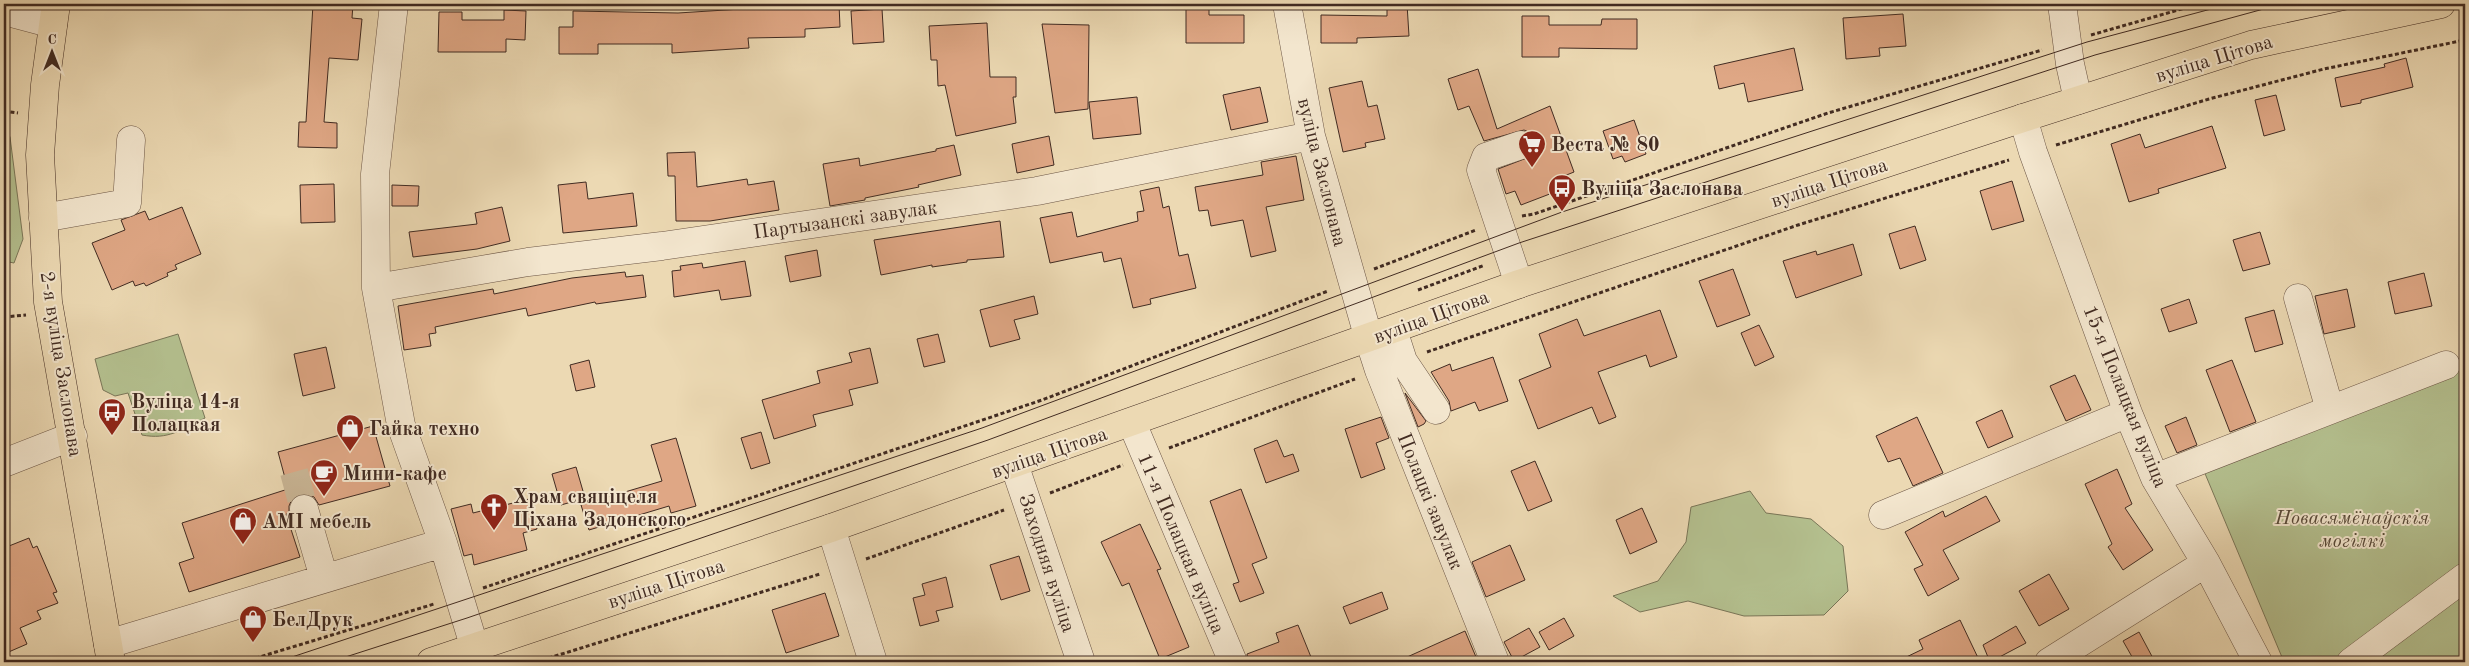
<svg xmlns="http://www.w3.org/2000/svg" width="2469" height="666" viewBox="0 0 2469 666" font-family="'Old Standard TT',serif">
<rect width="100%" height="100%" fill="#ecd9b3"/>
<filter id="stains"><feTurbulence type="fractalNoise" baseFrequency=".004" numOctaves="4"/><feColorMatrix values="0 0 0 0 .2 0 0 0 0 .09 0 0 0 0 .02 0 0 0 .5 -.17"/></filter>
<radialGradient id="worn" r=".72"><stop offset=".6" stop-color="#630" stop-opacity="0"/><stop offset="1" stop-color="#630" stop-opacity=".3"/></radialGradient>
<path fill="#b4c08f" stroke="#7a7658" d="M4 126 10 137 23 239 14 263 4 261Z
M178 334 205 418C181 430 168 440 142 435L128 393 115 396 103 390 95 359Z
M2465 367V662H2284L2201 464Z
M1750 491 1766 513 1811 519 1843 546 1848 591 1824 615 1744 616 1688 601 1640 612 1613 596 1658 581 1686 542 1691 507Z"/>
<path fill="#dfa785" stroke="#412b22" d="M313 4H353L352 18 362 19 358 60 329 58 324 122 337 123V148L298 147 299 122H306Z
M820 4H839L840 27 805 29V37L748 38 749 48 672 53V44H598V54H559V27H573V11L678 13Z
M1186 4H1209V15H1244V43H1186Z
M1407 4 1409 36 1357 38V43H1321V15L1387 16V5Z
M882 9 884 42 853 44 851 11Z
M504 10 526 11 525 40 506 39V52H438L439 12H462V20H504Z
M1903 14 1906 46 1879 48 1880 56 1846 59 1843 18Z
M1522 16H1549V25H1601L1602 19H1637V49L1559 48V57H1522Z
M987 23 990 77H1016V97H1013L1016 123 956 136 945 85 938 86 937 60H931L929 26Z
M1042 24 1089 25 1088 109 1055 113Z
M1794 48 1803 90 1748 102 1744 83 1719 89 1714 66Z
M2406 58 2413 87 2361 100V103L2341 107 2335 78 2385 67 2384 64Z
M1478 69 1497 129 1550 106 1574 172 1564 176 1568 187 1521 205 1515 191 1506 194 1498 169 1532 156 1536 148V140L1531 133 1524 130 1484 141 1469 106 1458 110 1448 79Z
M1362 81 1368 107 1377 105 1385 139 1365 143 1366 147 1343 152 1329 88Z
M1260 87 1268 122 1231 130 1223 95Z
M2276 95 2285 130 2264 136 2255 100Z
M1137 97 1141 134 1093 139 1089 102Z
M1634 120 1646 154 1625 162 1622 156 1613 159 1603 131Z
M2212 126 2226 168 2158 189 2159 193 2129 202 2111 144 2140 134 2145 148Z
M1049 136 1054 165 1017 173 1012 144Z
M954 145 961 175 918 185 919 187 865 198V200L830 206 823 164 859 158 860 166 936 151V149Z
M695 152 697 187 747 179 748 185 774 181 779 210 710 221H676L675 176H668L667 153Z
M1296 156 1304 200 1266 207 1276 251 1251 257 1243 220 1211 226 1208 210 1199 211 1195 187 1263 175 1261 162Z
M2012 181 2024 221 1992 230 1980 191Z
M586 182 588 199 633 193 637 226 563 233 558 185Z
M334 184 335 222 301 223 300 185Z
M392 185 419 186 418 206H392Z
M1159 187 1163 208 1169 206 1179 256 1188 254 1196 288 1150 299 1151 304 1133 308 1121 258 1104 262 1102 252 1050 263 1040 218 1072 212 1077 237 1138 221 1137 212 1144 211 1140 191Z
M182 207 201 254 175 265 177 269 167 273 168 276 146 286 144 283 135 286 133 281 112 290 92 243 125 230 121 220 145 211 149 220Z
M502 207 510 241 477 249 413 257 409 232 477 224 475 213Z
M1000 221 1004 257 967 260V262L932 267V265L881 275 874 240Z
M1915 226 1926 260 1900 269 1889 234Z
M2260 232 2270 264 2243 271 2233 240Z
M1853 244 1862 275 1796 298 1783 261 1816 251 1817 255Z
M817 250 821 276 790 282 785 256Z
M745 261 751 296 721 300 719 290 674 297 672 271 681 270 680 266 702 263 703 268Z
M1733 269 1750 315 1717 327 1699 281Z
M625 272 626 277 643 275 646 297 596 304 595 302 528 316 526 308 435 327 436 333 429 334 431 346 404 350 398 306 493 289 494 294 572 278Z
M2424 273 2432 306 2395 314 2388 282Z
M2347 289 2355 327 2324 334 2315 296Z
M1034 296 1038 314 1014 320 1020 339 990 347 980 310Z
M2189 299 2197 323 2169 332 2161 309Z
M1660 310 1677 357 1650 367 1646 355 1598 372 1616 417 1599 424 1592 407 1538 429 1519 380 1551 367 1539 334 1577 319 1584 336Z
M2274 310 2283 344 2255 352 2245 318Z
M1759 325 1774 357 1755 366 1741 333Z
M938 334 945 362 924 367 917 339Z
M326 347 335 388 303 396 294 354Z
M870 348 878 383 849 390 853 405 813 415 816 426 774 439 762 400 820 383 817 371 852 362 849 353Z
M1493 357 1508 401 1479 411 1475 402 1451 411 1449 401 1431 372 1450 364 1452 371Z
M589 360 595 387 576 391 570 365Z
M2232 360 2256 422 2230 432 2206 370Z
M2075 375 2091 410 2066 421 2050 386Z
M1405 393 1426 421 1424 424 1418 427Z
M2002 410 2013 437 1988 448 1976 422Z
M1381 417 1389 438 1376 443 1385 469 1361 478 1345 429Z
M1917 417 1943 473 1913 486 1900 458 1888 462 1876 436Z
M2186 417 2197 445 2177 453 2165 426Z
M373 426 390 486 319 505 314 497 307 494H299L292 499 289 506V514H286L300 557 189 592 179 563 194 558 182 523 288 489 278 452Z
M761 432 770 463 751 469 741 438Z
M676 438 696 506 671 513 669 506 589 530 581 505 662 481 651 445Z
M1277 440 1284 457 1293 454 1299 471 1266 483 1254 449Z
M1535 461 1552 501 1528 511 1511 471Z
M576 467 585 498 561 505 552 474Z
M2117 469 2132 504 2125 508 2153 550 2123 570 2108 547 2112 544 2085 484Z
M1241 489 1267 558 1252 564 1264 593 1240 602 1233 584 1239 582 1210 501Z
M1986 496 2000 521 1943 550 1959 579 1928 596 1914 569 1923 565 1905 532 1943 511 1945 517Z
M529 499 537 529 523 533 527 550 474 565 472 554 464 556 451 509 471 504 473 513Z
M1642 508 1657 542 1630 554 1616 520Z
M1140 524 1161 569 1157 570 1189 647 1160 659 1129 583 1122 586 1101 542Z
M29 538 33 548 37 546 57 592 53 593 58 603 37 611 41 619 20 628 27 644 4 654V548Z
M1510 545 1525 580 1486 597 1472 562Z
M1019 556 1030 591 1001 600 990 565Z
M2049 574 2069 609 2039 626 2019 591Z
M946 577 953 607 936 611 939 621 920 626 913 598 925 595 922 584Z
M1382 592 1388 609 1350 624 1343 607Z
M825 593 839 636 786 653 772 610Z
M1564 618 1574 636 1549 650 1539 632Z
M1960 620 1980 662H1896L1923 649 1919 640Z
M1298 625 1313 662H1248L1247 654 1279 642 1276 633Z
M2016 626 2026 643 1990 662 1983 645Z
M1529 628 1540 647 1514 661 1504 642Z
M1465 631 1476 657 1465 662H1396Z
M2139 632 2155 662H2135L2123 641Z"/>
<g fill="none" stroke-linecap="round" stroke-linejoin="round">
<path stroke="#cab696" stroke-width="28" stroke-dasharray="28 14" stroke-linecap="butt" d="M294 472 304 509"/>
<g stroke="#6c5646" stroke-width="29">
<path id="minor" d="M394 4 375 174 376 288 401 425 443 543 479 662
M1287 4 1311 136 1369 339 1379 370 1495 662
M2062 4 2070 64 2078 100
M4 11 53 24
M2023 118 2033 152 2128 413 2155 478 2206 563 2258 662
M43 218 127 203 131 140
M1519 284 1481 170 1486 157 1521 145
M376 288 528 262 662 246 1037 191 1311 136
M2298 298 2330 410
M1393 330 1403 361 1436 410
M1132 423 1233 662
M4 463 73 436
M1014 464 1081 662
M2155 478 2446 365
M304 509 324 578
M1883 515 2128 413
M831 528 873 662
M108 644 443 543
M2049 662 2206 563
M2351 662 2465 577"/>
</g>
<g stroke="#412b22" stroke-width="29">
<path id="major" d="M56 4 45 85 40 155 48 302 111 662
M431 662 831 528 1519 284 2023 118 2251 45 2441 4"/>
</g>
<path stroke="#412b22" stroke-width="3" stroke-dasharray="4 2.5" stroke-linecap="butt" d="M2091 35 2199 4
M4 111 18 113
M2056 145 2209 99 2324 69 2465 40
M1522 216 1534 214 1828 113 2042 50
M1374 269 1476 230
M1418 290 1485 265
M4 317 26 315
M1427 352 1798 225 2009 160
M1169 448 1355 379
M1050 493 1123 465
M866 559 1004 510
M483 588 1042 400 1328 291
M243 662 434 604
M536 662 820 574"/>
<use href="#minor" stroke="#f3e6ce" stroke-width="28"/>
<use href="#major" stroke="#ecd9b3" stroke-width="28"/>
<path stroke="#412b22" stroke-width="1" d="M277 662 982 428 1562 212 2087 42 2230 4
M330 662 467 618 988 440 1519 243 2095 55 2282 4"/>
</g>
<defs>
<g id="supermarket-pin" transform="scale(1.4375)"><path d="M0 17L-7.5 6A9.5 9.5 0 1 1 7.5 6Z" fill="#8f2418" stroke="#f3e6ce"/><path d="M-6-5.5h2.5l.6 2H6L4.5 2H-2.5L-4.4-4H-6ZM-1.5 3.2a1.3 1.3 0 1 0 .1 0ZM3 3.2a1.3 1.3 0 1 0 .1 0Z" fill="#fff"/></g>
<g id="bus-pin" transform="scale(1.4375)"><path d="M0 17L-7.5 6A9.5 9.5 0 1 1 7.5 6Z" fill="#8f2418" stroke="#f3e6ce"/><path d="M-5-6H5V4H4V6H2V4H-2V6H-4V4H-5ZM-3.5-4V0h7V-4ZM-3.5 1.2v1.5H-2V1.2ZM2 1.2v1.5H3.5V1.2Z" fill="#fff"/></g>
<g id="shop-pin" transform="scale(1.4375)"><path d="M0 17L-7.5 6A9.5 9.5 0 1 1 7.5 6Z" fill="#8f2418" stroke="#f3e6ce"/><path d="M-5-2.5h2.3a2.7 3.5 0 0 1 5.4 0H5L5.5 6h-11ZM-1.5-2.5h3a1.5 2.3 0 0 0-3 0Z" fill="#fff"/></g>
<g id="cafe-pin" transform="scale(1.4375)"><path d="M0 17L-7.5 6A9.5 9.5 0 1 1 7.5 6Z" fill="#8f2418" stroke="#f3e6ce"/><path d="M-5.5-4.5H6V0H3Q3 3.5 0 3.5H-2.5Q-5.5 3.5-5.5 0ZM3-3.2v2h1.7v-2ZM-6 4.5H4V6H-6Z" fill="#fff"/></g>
<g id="church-pin" transform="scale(1.4375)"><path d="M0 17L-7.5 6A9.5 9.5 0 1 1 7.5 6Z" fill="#8f2418" stroke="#f3e6ce"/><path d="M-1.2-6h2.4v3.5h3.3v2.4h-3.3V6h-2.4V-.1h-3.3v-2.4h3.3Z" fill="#fff"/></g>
</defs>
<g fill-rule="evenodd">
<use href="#supermarket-pin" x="1532" y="144"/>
<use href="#bus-pin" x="1562" y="188"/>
<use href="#bus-pin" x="112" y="412"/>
<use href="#shop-pin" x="350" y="428"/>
<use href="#cafe-pin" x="324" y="473"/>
<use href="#church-pin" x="494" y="507"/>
<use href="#shop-pin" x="243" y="521"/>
<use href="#shop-pin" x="253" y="619"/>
</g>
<g text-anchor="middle" stroke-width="4" stroke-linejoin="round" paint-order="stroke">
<g font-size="20" fill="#412b22" stroke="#f3e6ce">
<text transform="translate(2214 58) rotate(-17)" y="7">вуліца Цітова</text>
<text transform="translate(1323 172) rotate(76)" y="7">вуліца Заслонава</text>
<text transform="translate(1829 182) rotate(-18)" y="7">вуліца Цітова</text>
<text transform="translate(845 219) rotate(-8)" y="7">Партызанскі завулак</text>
<text transform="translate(1431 316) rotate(-20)" y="7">вуліца Цітова</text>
<text transform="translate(62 364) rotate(81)" y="7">2-я вуліца Заслонава</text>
<text transform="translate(2126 396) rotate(68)" y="7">15-я Полацкая вуліца</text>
<text transform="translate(1049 452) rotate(-19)" y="7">вуліца Цітова</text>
<text transform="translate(1431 501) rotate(68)" y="7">Полацкі завулак</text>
<text transform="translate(1182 543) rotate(67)" y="7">11-я Полацкая вуліца</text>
<text transform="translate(1048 563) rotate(72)" y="7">Заходняя вуліца</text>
<text transform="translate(666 583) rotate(-18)" y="7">вуліца Цітова</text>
</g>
<g font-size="20" font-weight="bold" fill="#412b22" stroke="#f3e6ce" text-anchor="start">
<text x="1551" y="151">Веста № 80</text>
<text x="1581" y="195">Вуліца Заслонава</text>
<text x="131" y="408">Вуліца 14-я<tspan x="131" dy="23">Полацкая</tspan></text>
<text x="369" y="435">Гайка техно</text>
<text x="343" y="480">Мини-кафе</text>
<text x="513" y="503">Храм свяціцеля<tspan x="513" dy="23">Ціхана Задонского</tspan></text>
<text x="262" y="528">AMI мебель</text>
<text x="272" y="626">БелДрук</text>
</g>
<g font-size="20" font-style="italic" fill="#584938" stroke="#f3e6ce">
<text x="2352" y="524">Новасямёнаўскія<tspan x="2352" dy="23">могілкі</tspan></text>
</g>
</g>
<rect width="2469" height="666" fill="none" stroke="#ecd9b3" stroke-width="20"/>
<rect x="5" y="5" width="2459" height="656" fill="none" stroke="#412b22" stroke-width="2.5"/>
<rect x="10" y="10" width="2449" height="646" fill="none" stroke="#412b22"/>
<g transform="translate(52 52)" stroke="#f3e6ce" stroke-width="4" paint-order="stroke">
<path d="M0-4L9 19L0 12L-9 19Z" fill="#412b22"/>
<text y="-8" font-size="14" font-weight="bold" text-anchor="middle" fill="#412b22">С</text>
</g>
<rect width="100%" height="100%" filter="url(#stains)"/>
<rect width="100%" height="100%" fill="url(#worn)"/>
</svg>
